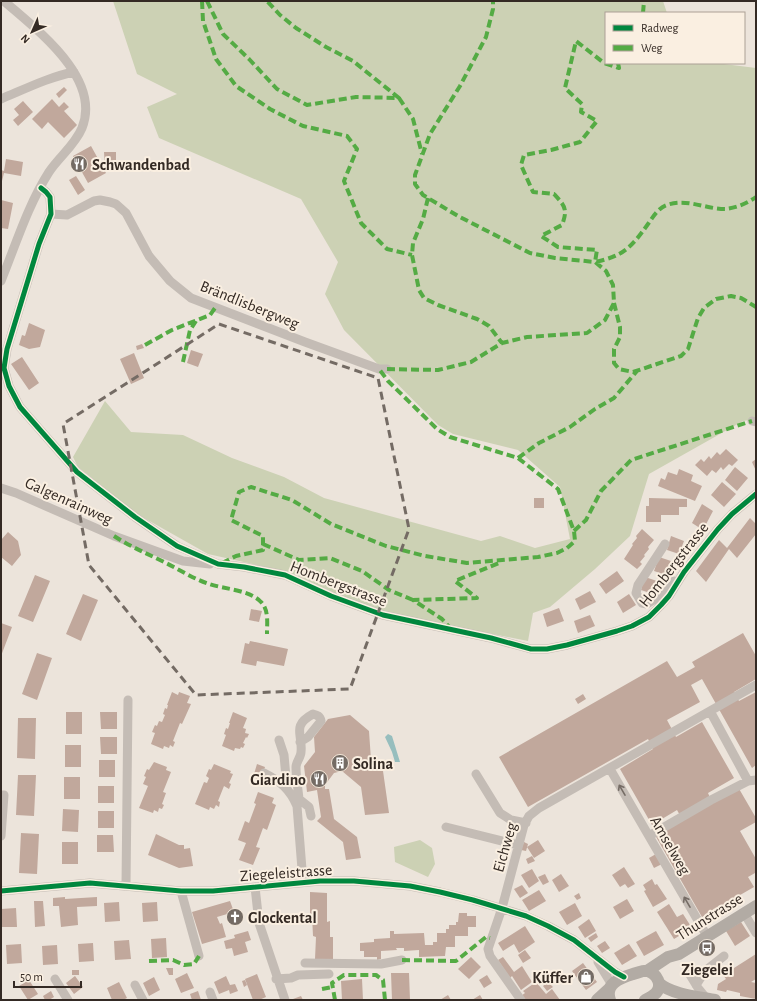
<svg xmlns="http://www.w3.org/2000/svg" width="757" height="1001" viewBox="0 0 757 1001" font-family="'Alegreya Sans',sans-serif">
<rect width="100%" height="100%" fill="#ece4db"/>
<path fill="#ccd1b4" d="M113 1H663L667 13H606V63H716L756 68V419L743 421 649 474 630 536 595 569 550 607 533 613 528 641 384 612 332 592 289 572 208 554 137 514 78 467 73 457 105 401 131 432 183 435 232 458 284 477 324 498 481 541 500 536 535 548 570 539 560 487 518 450 453 434 438 425 344 330 325 294 338 262 301 199 159 138 147 107 177 94 137 74Z
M420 840 432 848 435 864 428 877 395 862 394 847Z"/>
<path fill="#97bebe" d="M388 734 392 736 400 762H395L392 752 385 737Z"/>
<path fill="#c1a89c" d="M64 87 67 90 59 98 56 94Z
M52 99 59 107 64 102 69 107 64 111 77 125 64 138 48 122 42 129 32 119Z
M23 101 33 112 18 126 13 120 19 115 14 109Z
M91 146 106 173 88 183 73 156Z
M104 152H116V168H105Z
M6 159 23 162 21 176 4 173 1 185V170L4 171Z
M76 176 85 190 78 195 69 180Z
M1 200 13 203 8 229 1 228Z
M29 323 45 330 40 347 29 349 19 345 22 335 25 336Z
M142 344 144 348 137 350 136 346Z
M191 350 203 354 198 367 187 363Z
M134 353 144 378 131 384 120 359Z
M22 357 39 383 29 390 11 364Z
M726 449 738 460 732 466 729 464 723 470 721 467 716 473 712 470 707 476 695 465 701 459 704 462 709 456 711 459 717 452 720 455Z
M756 459V471L752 462Z
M735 467 748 478 737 491 725 480Z
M679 469 693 475 691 481 702 486 695 501 658 486 661 478 665 480 668 472 677 475Z
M722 482 736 494 724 507 711 495Z
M534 498H544V508H534Z
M649 498 687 499V507H679V515H661V522H646V506H649Z
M702 504 713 511 703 530 692 523Z
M750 518 756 524V534L737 558 729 549 706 582 696 571 719 540 727 548Z
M642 529 654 540 648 547 649 549 644 555 645 556 640 562 642 564 637 569 624 559 633 545 632 544 637 538 636 536Z
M8 532 18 541 21 555 12 566 1 557V540Z
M671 536 684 541 679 554 667 550Z
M659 557 671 561 666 575 654 571Z
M617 571 624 581 606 594 599 584Z
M35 575 50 581 33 622 18 616Z
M645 577 657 581 653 594 641 590Z
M590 591 596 602 580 610 575 599Z
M83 594 98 600 81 641 66 634Z
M629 594 636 605 623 613 617 602Z
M559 608 564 621 547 627 543 614Z
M251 609 262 611 259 622 249 620Z
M590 615 595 626 578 633 574 621Z
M1 623 12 627 1 656Z
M743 633 756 656V679L734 692 739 701 756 692V765L752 768 702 679 691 685 700 702 667 720 676 737 702 722 734 778 708 793 711 800 738 787 756 818V822L740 831 756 859V875L755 873 748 877 754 887 702 917 655 835 682 819 677 810 652 825 620 769 653 749 648 739 528 807 499 757 667 661 677 677 695 667 692 662Z
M250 641 288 649 284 666 257 661 256 666 241 663 245 643 249 644Z
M37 653 52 658 37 700 22 694Z
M172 692 178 695 179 692 190 696 187 703 191 704 182 724 180 723 173 741 175 742 173 747 170 745 169 748 164 746 163 749 151 744 155 733 152 732 155 725 157 726 159 721 162 722 165 715 163 714 165 708 167 709 168 705H167Z
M583 694 586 699 578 704 575 699Z
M66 712H82V734H66Z
M100 712H117V729H101Z
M233 712 247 718 243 728 246 729 245 733 249 734 247 738 246 737 243 743 245 744 243 748 241 747 240 749 235 748 234 751 222 746 226 735 224 734 226 728 228 729 230 723H229Z
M350 715 369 731 371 760 383 771 389 813 365 815 361 787 342 771 334 773 325 785V789H329L334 819 357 837 361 858 346 860 343 842 317 821 321 817 317 790 307 792 304 766 315 752 314 737 328 719Z
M18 718H36L35 759 17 758Z
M100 737H117V754H101Z
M65 745H81V767H65Z
M99 760H115V777H99Z
M154 762 167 767 166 770 171 772 163 792 166 793 162 804 164 805 162 809 159 808 158 812 154 810 153 813 139 808 148 786 143 784 146 777 144 776 147 769 149 770Z
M214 764 231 771 230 773 233 774 229 783 231 784 229 789 224 786 218 801 220 802 219 807 216 805 214 809 210 807 209 810 195 804 204 782 207 783 209 778 206 776 209 769 211 770Z
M257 764 265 767 260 782 257 780 254 774Z
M18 775H36L34 816 16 815Z
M64 777H80V799H64Z
M98 786H114V803H98Z
M258 792 274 798 272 803 276 805 267 830 263 828 256 847 260 848 253 865 239 860 246 843 238 840 245 821 249 823 256 804 254 803Z
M63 809 79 810 78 832 62 831Z
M98 811H114V828H98Z
M21 833 39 834 37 874 19 873Z
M156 834 179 845H184V849L190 848 193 866 179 868 148 855Z
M97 835H113L114 852H97Z
M538 840 545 851 534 858 527 847Z
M62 842H78V864H62Z
M524 842 528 844 526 851 521 850Z
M656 854 662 864 654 868 649 858Z
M532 856 535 861 528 864 526 859Z
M624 867 635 884 628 888 625 884 620 887 612 875Z
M532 869 539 881 529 888 521 875Z
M545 874 549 882 543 885 538 877Z
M561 874 569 886 559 892 552 880Z
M652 879 655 885 657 884 667 899 653 907 644 891 646 890 643 885Z
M522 885 528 893 520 898 514 889Z
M539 890 546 901 529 911 522 900Z
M310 892 327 893V922L330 921V937H333V959H315L316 937 313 936 312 915 310 914Z
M579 893 581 898 577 900 574 896Z
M65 897V899L97 897V906L77 907 78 925 61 927 59 906H53V898Z
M627 899 634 911 620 919 613 907Z
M34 901H43L45 926 35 927Z
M230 901 234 912 217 917 220 924 222 923 226 937 202 944 192 912Z
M119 902 120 921 105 922 104 903Z
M157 902 158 921 143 922 142 903Z
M575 903 582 916 567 925 559 912Z
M669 904 677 917 683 914 692 928 674 939 657 912Z
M16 908 17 927H2L1 909Z
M459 913H467V916H476V927H468V936H455V947H446L445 956 419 957V950L404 951V948H396L397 950 381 951V959L377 960V957H364V951H360V943L374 942V939L390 938V931H394V934L424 933 425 945H433V942H437V933H446V929H449V925H456V922H458Z
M589 919 596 931 585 938 578 927Z
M741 922 750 936 735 946 726 931Z
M525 926 535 942 519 953 514 944 503 951 498 943Z
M248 931 251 940 245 942 248 952 234 956 232 948 226 949 224 941 235 938 234 935Z
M656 931 664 945 644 956 636 942Z
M596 933 598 937 591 942 588 938Z
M166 938 167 957 152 958 151 939Z
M129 940 131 959 115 960 114 941Z
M605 941 610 948 602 953 597 946Z
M93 943 94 961 79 962 78 944Z
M21 944 22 963 7 964 6 945Z
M629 944 637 956 622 965 614 953Z
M57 945 58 964 43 965 42 946Z
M525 950 531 958 523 963 518 955Z
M756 954V979L751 982 756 983V999L740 996V993L727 990 726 992 717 990 718 984 726 979 723 975Z
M471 957 481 967 469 979 458 969Z
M503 957 514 972 522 966 532 982 521 990 512 976 510 978 498 960Z
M583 963 597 982 586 990 572 971Z
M166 968H173V975H169Z
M72 970H79V975H72Z
M187 973 194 988 181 993 175 979Z
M391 973H409L410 1000H392Z
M257 974 266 997 259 1000H253L245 979Z
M487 975 492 983 484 988 479 980Z
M75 976 83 987 74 994 66 983Z
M226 976 230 985 235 984 238 991 230 994 229 990 219 994 214 982Z
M154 977 160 990 149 996 143 983Z
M362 979 363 1000H342L341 981Z
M29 980 38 994 28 1000 19 986Z
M245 980 247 985 244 987 242 981Z
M119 982 127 998 123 1000H112L107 988Z
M536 982 546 994 552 989 560 1000H524L521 996 525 993 523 991Z
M548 982 553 987 547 991 543 986Z
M51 991 54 997 49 1000H45L43 996Z
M198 991 201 1000H192L190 994Z
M448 995 451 1000H440Z
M480 995 483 1000H472Z
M301 996 303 1000H293V999Z"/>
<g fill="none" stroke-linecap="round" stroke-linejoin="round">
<path stroke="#c4bcb5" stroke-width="9" d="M1 99C25 89 49 77 74 72
M41 188 46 192 50 197 51 214 39 244 7 349 4 368 9 386 20 407 77 472 135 517 177 546 218 564 244 567 285 575 331 596 383 615 491 638 531 649H547L567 645 617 631 632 626 649 617 661 605 669 596 684 572 718 529 732 514 756 494
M51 214 67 215 94 201 100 200 110 202 116 204 126 213 149 256 170 281 191 298 305 342 379 369H387
M1 281C16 244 28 205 49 172 59 157 75 145 82 128 102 78 37 30 4 1
M752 421 756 422
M1 488 16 493 114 536 183 561 210 564
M665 544 638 585 636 593 642 603 647 604 658 597 674 581
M710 711 748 781 756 780
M279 740 284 755 287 789
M300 742 308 737 321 721C320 716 317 715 313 714 291 726 303 734 301 752 301 757 296 762 296 767 296 777 298 789 299 799L309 807 311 816
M610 769 707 936
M264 773C280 781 290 789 297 806L303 882
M476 774 500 813 511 820 526 823
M1 795H4L1 836
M446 827 518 845
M649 836 711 800 748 781
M126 886 128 700
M255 887 259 923 285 1000
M1 891 90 883 181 891H213L320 881H354L410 886 440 892 473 900 526 916 548 926 574 940 615 972 624 977
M181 891 199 956
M744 913 756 933
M598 962 612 985
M305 963 381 964 402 960
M687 970 698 988 707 999
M55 979 68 1000
M276 979 291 978 298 975 329 974
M135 985 143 1000
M696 985 705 971 724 956
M210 992 213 1000
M521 1000 490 956 488 949 502 908 524 825 529 816 539 808 756 685"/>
<path stroke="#b2aba4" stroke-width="12" d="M647 971 668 957 679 954 756 906
M659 983C670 994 699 997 715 1000
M597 1000 609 989
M610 1000C604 984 620 978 633 974 638 973 643 970 648 971 657 974 663 985 656 993 653 996 649 998 645 1000"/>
<path stroke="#54ab44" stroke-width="4" stroke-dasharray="8 4" stroke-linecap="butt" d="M202 1 203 21 216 59 236 86 270 109 303 126 347 136 357 149 344 181 361 223 387 249 412 255
M207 1 223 34 249 59 277 89 307 105 356 97 399 98 353 61 326 47 296 28 280 15 267 1
M643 13 644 1
M618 63 619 68 604 63 576 41 565 88 582 104 581 112 597 121 580 142 551 150 524 155 521 165 533 192 554 194C565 206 568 209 562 225L541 236 558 247 597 250 595 262C623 256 631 248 648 224 653 217 658 208 667 205 687 198 705 209 725 209 736 208 748 203 756 197
M399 98 413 119 422 154
M428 198 423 219 413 243 412 255 419 290 424 298 438 305 477 319 489 326 502 343
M614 303 620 327V337L614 349V363L619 369 633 372 681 356 688 349 698 318 704 308 716 299 731 296 741 298 756 307
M145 345 172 330 210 315 215 308
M183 362 190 330 196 321
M387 369 438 370 471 362 502 343 527 337 587 333 605 320 614 303 613 285 606 271 595 262 555 258 530 253 458 216 423 195 415 184V175L430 134 460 86 486 37 493 9V1
M518 458 539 443 570 427 595 409 614 398 637 371
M574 531 586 520 601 491 631 460 752 421
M114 536C131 547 148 554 166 563 180 570 194 579 209 584 224 589 250 590 261 602 269 610 267 623 267 634
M263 544 299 560 330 558 362 571 389 590 413 600
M222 563 236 556 263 550V536L231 520 239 492 251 487 292 500 331 524 386 546 425 556 467 563 538 557 557 553 567 548 575 541 574 531 558 489 518 458 450 437 437 429 388 381 379 369
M452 630 442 619 413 600 477 598 455 581 499 563
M402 960 456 961 486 937 490 938
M149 961 173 960 184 965 194 964 199 956
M322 989 332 987
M335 1000 332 983 344 975H376L383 980 385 1000"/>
<g stroke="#faefe1" stroke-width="8">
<path id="cycleway" d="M41 188 46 192 50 197 51 214 39 244 7 349 4 368 9 386 20 407 77 472 135 517 177 546 218 564 244 567 285 575 331 596 383 615 491 638 531 649H547L567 645 617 631 632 626 649 617 661 605 669 596 684 572 718 529 732 514 756 494
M1 891 90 883 181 891H213L320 881H354L410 886 440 892 473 900 526 916 548 926 574 940 615 972 624 977"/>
</g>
<use href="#cycleway" stroke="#00873e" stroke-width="5"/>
</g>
<defs><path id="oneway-shaft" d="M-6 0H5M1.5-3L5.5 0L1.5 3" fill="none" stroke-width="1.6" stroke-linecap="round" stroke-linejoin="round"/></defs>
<g stroke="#756c65">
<use href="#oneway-shaft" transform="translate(622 790) rotate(-120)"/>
<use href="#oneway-shaft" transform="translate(687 902) rotate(-120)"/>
</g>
<path fill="none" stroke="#746b64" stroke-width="3" stroke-dasharray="8 5" stroke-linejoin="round" d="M219 324 378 378 409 529 350 689 196 695 89 565 63 424Z"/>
<defs>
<g id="restaurant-disc" transform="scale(0.9)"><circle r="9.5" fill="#746b64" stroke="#faefe1"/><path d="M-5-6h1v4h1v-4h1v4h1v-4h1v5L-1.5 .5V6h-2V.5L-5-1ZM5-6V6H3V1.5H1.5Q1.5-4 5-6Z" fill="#fff"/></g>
<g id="building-disc" transform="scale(0.9)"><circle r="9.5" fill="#746b64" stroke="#faefe1"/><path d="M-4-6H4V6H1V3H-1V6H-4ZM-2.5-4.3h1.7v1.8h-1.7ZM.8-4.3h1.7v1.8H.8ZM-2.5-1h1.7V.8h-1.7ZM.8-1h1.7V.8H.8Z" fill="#fff"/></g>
<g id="church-disc" transform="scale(0.9)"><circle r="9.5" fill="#746b64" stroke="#faefe1"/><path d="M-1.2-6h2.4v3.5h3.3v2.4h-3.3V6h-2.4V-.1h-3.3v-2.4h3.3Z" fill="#fff"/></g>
<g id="bus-disc" transform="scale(0.9)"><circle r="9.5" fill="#746b64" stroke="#faefe1"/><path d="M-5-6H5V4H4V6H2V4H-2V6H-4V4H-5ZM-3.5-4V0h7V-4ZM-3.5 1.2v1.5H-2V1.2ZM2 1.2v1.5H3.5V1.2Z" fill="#fff"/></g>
<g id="shop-disc" transform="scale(0.9)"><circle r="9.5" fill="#746b64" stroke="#faefe1"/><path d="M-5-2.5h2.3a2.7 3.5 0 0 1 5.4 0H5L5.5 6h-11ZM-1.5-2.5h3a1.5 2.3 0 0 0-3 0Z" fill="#fff"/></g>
</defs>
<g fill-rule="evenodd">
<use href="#restaurant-disc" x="79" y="164"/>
<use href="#building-disc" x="340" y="763"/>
<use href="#restaurant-disc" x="319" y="779"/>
<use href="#church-disc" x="235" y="917"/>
<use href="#bus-disc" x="707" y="948"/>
<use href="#shop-disc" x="586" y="977"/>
</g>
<g text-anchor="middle" stroke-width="4" stroke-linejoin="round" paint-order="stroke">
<g font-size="16" font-weight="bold" fill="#342a24" stroke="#faefe1" text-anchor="start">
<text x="92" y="170">Schwandenbad</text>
<text x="353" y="769">Solina</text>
<text x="306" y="785" text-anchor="end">Giardino</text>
<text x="248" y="923">Glockental</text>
<text x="707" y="975" text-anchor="middle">Ziegelei</text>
<text x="573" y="983" text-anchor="end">Küffer</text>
</g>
<g font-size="16" fill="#342a24" stroke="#faefe1">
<text transform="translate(250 304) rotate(22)" y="6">Brändlisbergweg</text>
<text transform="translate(69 500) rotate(24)" y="6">Galgenrainweg</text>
<text transform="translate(673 564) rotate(-52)" y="6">Hombergstrasse</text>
<text transform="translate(339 583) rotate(21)" y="6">Hombergstrasse</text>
<text transform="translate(671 845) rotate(60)" y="6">Amselweg</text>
<text transform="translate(504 847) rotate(-74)" y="6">Eichweg</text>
<text transform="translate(286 872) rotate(-4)" y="6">Ziegeleistrasse</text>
<text transform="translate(709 916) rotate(-32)" y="6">Thunstrasse</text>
</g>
</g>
<rect width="757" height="1001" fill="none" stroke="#342a24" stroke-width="4"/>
<rect x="605" y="12" width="140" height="52" fill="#faefe1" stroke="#aba095"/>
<rect x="613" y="25" width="20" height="6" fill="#00873e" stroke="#aba095"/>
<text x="641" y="32" font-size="12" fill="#342a24">Radweg</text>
<rect x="613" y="45" width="20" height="6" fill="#54ab44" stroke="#aba095"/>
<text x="641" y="52" font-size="12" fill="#342a24">Weg</text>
<g transform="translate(32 32) rotate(225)" stroke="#faefe1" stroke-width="3" paint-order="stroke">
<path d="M0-3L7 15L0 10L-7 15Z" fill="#342a24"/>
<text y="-6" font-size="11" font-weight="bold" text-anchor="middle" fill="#342a24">N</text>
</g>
<path d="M14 981v6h67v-6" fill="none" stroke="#342a24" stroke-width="2"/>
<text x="20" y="981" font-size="12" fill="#342a24" stroke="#faefe1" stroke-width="3" paint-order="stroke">50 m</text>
</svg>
